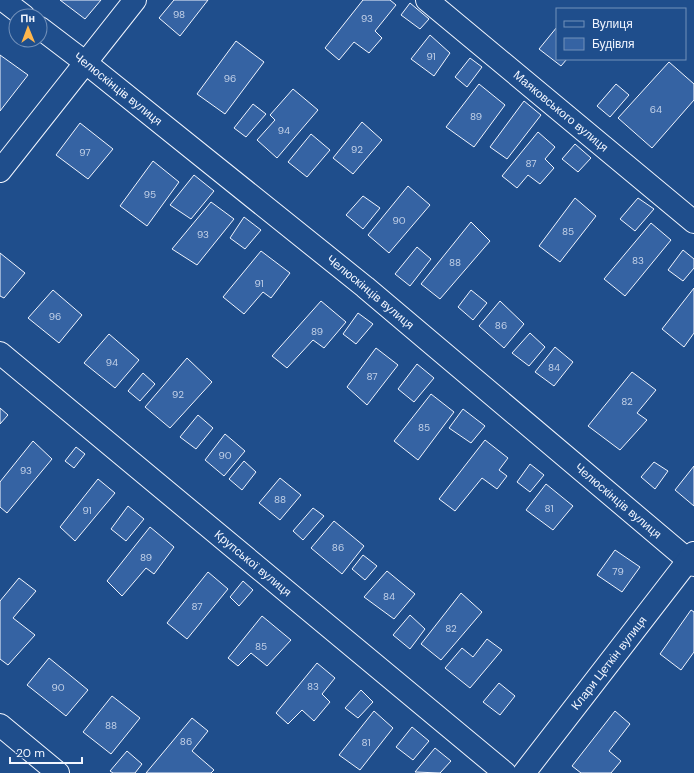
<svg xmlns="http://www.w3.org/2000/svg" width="694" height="773" viewBox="0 0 694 773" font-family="'DM Sans',sans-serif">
<rect width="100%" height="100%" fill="#1f4e8c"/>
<path fill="#3563a3" stroke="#f2f6ff" d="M60 0H101L85 19Z
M174 0H208L180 36 159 18Z
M363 0H390L396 5 375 31 382 38 369 53 354 42 339 60 325 48Z
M410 3 429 19 420 29 401 15Z
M557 27V59H567L561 66 539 49Z
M430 35 450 53 434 76 411 59Z
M236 41 264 62 225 114 197 94Z
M0 55 28 75 0 111Z
M470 58 482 67 467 87 455 77Z
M669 62 694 84V100L652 148 618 118Z
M479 84 505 105 474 147 446 127Z
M616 84 629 95 610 117 597 106Z
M293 89 318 110 277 158 257 140 275 120 270 115Z
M524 101 541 115 507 159 490 147Z
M253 104 266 114 246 137 234 128Z
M362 122 382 140 353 174 333 158Z
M80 123 113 149 88 179 56 155Z
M538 132 555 147 545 159 554 168 540 184 528 175 517 188 502 176Z
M311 134 330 150 307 177 288 162Z
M575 144 591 158 578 172 562 159Z
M153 161 179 182 147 226 120 206Z
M194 175 214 191 191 219 170 205Z
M408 186 430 205 389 253 368 235Z
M363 196 380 208 363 229 346 215Z
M575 198 596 216 560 262 539 246Z
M638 198 654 209 635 231 620 219Z
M211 202 234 219 197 265 172 249Z
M244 217 261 230 245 249 230 238Z
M471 222 490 241 440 299 421 284Z
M651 223 671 240 625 296 604 279Z
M417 247 431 259 410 286 395 274Z
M683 250 694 259V268L683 281 668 270Z
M261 251 290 273 271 298 263 292 244 314 223 297Z
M0 253 25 273 4 298 0 296Z
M694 288V333L684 347 662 329Z
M53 290 82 315 59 343 28 318Z
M471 290 487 303 473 320 458 307Z
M321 301 346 322 324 348 313 340 287 368 272 356Z
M500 301 524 324 504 348 479 326Z
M358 313 373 324 356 344 343 334Z
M530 333 545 347 529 366 512 353Z
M109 334 139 360 115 388 84 363Z
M555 347 573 362 554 386 535 372Z
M376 348 398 365 367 405 347 387Z
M187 358 212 382 170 428 145 407Z
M417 364 434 378 414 402 398 389Z
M632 372 656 390 637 413 647 420 620 450 588 426Z
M143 373 155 384 140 401 128 391Z
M431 394 454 412 418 460 394 441Z
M0 408 8 415 0 424Z
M463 409 485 426 471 443 449 428Z
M198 415 213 428 196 449 180 437Z
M225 434 245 451 224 476 205 460Z
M485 440 508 458 499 470 507 476 497 489 482 478 455 511 439 499Z
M33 441 52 459 7 513 0 507V482Z
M76 447 85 454 74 468 65 461Z
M244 461 256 472 242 490 229 479Z
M654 462 668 471 655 489 641 477Z
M530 464 544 475 530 492 517 482Z
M694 466V506L675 490Z
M280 478 301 495 280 520 259 503Z
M98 479 115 493 75 541 60 527Z
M546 484 573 506 553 530 526 510Z
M128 506 144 519 126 541 111 529Z
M313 508 324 516 303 540 293 531Z
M334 521 364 546 342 574 311 548Z
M150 527 174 547 154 574 146 568 122 596 107 581Z
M615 550 640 567 622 592 597 575Z
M363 555 377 566 365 580 352 569Z
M387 571 415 594 394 619 364 597Z
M208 572 228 589 187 639 167 623Z
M19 578 36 591 13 618 35 635 8 665 0 659V601Z
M243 581 253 590 239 606 230 597Z
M461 593 482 612 441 660 421 644Z
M691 610 694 612V652L681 670 660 654Z
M410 615 425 629 410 649 393 635Z
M262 616 291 640 267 666 251 653 238 666 228 658Z
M487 639 502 650 470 688 445 668 462 648 473 657Z
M49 658 88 690 66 716 27 685Z
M317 663 335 678 322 694 330 702 314 721 302 710 288 724 276 713Z
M499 683 515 696 500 715 483 702Z
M361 690 373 702 358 718 345 708Z
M112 696 140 718 111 754 83 732Z
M374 711 393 728 360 770 339 755Z
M615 711 630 724 609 751 621 761 611 773H581L572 766Z
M192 718 208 731 192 751 214 770 211 773H146Z
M412 727 429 741 413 760 396 747Z
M435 748 451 761 440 773 415 772Z
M127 751 142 764 135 773H113L110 771Z"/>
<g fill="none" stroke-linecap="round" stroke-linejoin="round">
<g stroke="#f2f6ff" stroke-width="24">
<g id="street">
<path d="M3 0 24 16"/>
<path id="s1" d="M427 0 694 222"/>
<path id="s2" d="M40 28 86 63 365 287 694 565"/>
<path d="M0 171 135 0"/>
<path id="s3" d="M0 353 505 773"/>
<path d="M0 725 58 773"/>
</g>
</g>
<g stroke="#f2f6ff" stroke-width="24">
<g id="secondary">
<path id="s4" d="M524 773 694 553"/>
</g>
</g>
<use href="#street" stroke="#1f4e8c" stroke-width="22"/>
<use href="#secondary" stroke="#1f4e8c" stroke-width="22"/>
</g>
<g text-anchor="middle" stroke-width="3" stroke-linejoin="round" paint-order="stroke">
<g font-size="10" fill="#c3d1e8">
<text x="179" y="18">98</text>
<text x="367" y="22">93</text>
<text x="431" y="60">91</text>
<text x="230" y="82">96</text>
<text x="656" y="113">64</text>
<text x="476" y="120">89</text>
<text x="284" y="134">94</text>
<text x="357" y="153">92</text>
<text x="85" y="156">97</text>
<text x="531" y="167">87</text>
<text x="150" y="198">95</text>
<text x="399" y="224">90</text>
<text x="568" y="235">85</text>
<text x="203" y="238">93</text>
<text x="638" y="264">83</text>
<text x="455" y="266">88</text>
<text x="259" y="287">91</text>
<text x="55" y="320">96</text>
<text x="501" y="329">86</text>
<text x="317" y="335">89</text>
<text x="112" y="366">94</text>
<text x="554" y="371">84</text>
<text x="372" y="380">87</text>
<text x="178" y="398">92</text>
<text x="627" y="405">82</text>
<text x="424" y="431">85</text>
<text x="225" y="459">90</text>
<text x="26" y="474">93</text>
<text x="280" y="503">88</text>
<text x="549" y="512">81</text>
<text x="87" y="514">91</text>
<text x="338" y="551">86</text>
<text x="146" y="561">89</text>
<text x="618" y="575">79</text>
<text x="389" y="600">84</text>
<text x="197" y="610">87</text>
<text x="451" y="632">82</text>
<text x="261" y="650">85</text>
<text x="313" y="690">83</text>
<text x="58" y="691">90</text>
<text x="111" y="729">88</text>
<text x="186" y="745">86</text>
<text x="366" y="746">81</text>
</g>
<g font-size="12" fill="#f2f6ff" stroke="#1f4e8c">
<text dy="4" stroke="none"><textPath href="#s2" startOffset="99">Челюскінців вулиця</textPath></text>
<text dy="4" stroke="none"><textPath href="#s1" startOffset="174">Маяковського вулиця</textPath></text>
<text dy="4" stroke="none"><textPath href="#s2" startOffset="423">Челюскінців вулиця</textPath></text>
<text dy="4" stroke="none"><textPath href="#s2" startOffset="747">Челюскінців вулиця</textPath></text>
<text dy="4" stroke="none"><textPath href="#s3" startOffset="329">Крупської вулиця</textPath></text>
<text dy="4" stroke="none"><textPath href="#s4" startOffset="139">Клари Цеткін вулиця</textPath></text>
</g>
</g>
<rect x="556" y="8" width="130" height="52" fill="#1f4e8c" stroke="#7391ba"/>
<rect x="564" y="21" width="20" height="6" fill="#1f4e8c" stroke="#7391ba"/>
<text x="592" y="28" font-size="12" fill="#f2f6ff">Вулиця</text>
<rect x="564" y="38" width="20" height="12" fill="#3563a3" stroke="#7391ba"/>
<text x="592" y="48" font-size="12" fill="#f2f6ff">Будівля</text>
<g transform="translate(28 28) rotate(359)"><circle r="19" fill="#1f4e8c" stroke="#7391ba"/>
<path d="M0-3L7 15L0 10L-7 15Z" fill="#ffb74d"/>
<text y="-6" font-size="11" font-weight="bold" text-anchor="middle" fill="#f2f6ff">Пн</text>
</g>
<path d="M10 757v6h72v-6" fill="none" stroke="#f2f6ff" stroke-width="2"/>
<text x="16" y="757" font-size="12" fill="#f2f6ff" stroke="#1f4e8c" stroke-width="3" paint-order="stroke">20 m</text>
</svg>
